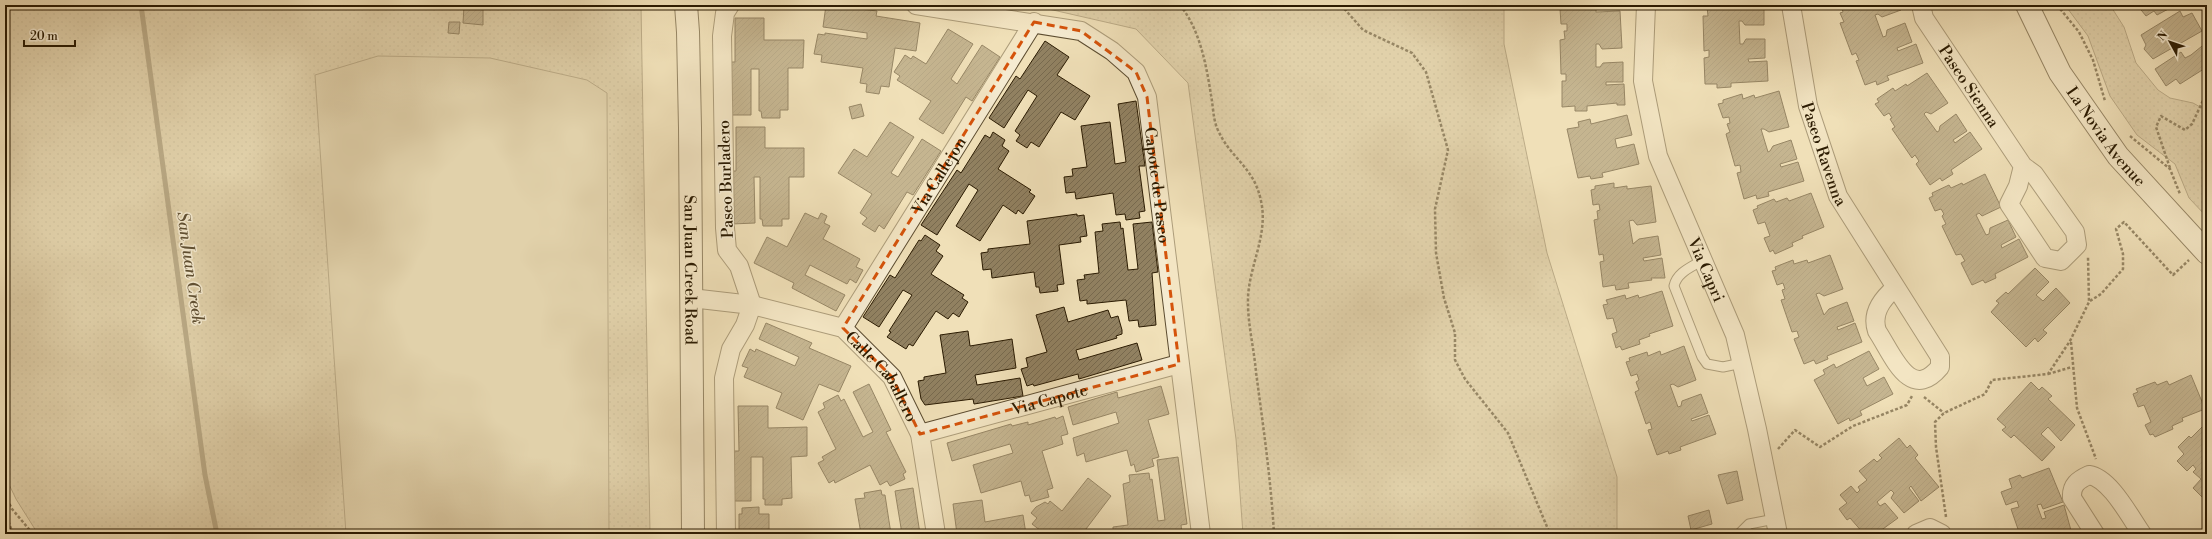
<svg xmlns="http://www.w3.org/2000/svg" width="2212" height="539" viewBox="0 0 2212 539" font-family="'Libre Bodoni',serif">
<defs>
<pattern id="grass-dots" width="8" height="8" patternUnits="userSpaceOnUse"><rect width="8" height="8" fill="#cfbf99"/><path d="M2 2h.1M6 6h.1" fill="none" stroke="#b2a482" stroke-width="1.8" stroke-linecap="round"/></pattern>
<pattern id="building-hatch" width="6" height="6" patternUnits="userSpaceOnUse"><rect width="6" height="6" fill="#918161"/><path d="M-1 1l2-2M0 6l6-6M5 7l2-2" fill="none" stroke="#77694e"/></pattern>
</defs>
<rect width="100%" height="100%" fill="#f0e0b8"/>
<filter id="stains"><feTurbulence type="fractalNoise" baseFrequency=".005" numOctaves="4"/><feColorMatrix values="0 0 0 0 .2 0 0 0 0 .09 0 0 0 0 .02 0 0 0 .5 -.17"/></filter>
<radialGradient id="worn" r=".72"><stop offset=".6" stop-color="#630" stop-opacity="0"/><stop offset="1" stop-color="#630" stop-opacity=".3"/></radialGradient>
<path fill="url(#grass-dots)" stroke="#7d6d4e" d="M5 5H641L650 534H38L16 499 5 476Z
M1031 5H1504V44L1547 253 1617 477V534H1243L1236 439 1188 83 1136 29Z
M2065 5H2110L2124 27 2136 63 2158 90 2170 98 2193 103 2202 108 2207 97V217L2189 198 2175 164 2137 135 2110 96 2088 36Z"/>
<path fill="#cfbf99" stroke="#7d6d4e" d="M378 56 490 58 587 80 607 93 609 534H346L315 75Z"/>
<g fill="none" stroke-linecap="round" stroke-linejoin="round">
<path stroke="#79694a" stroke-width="5" d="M141 5 205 475 217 534"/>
</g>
<path fill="url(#building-hatch)" stroke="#2b1b02" d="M826 5 877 11 876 16 920 23 916 51 895 48 889 87 881 86 879 94 866 92 867 84 860 83 863 68 821 62 822 55 814 54 818 34 825 35V33L867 39V33L823 27Z
M1585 5V9H1596V12L1620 11 1622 48 1602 49 1599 44H1596V67H1600L1603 63 1623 62V82H1606V85L1624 84 1625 105H1617V103L1587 106V111H1575V106L1562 107V81H1566V74H1561L1560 40 1565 39 1564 31H1567V24H1561L1560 9H1565V6Z
M1710 5H1764V25H1745L1742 21H1739L1740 44H1743L1746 39H1765V58L1748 59 1749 62 1767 61 1768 81 1731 83V87L1717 88V84H1705L1704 58 1709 57V50L1704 51 1703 16H1708L1707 7Z
M1834 5H1899L1901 10 1882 17 1878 14 1875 15 1883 37 1886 36 1887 30 1905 23 1912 42 1897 48 1898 51 1916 44 1923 63 1887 76 1889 80 1877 85 1876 81 1865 85 1856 61 1859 60 1856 53 1852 55 1840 23 1844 22 1840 13 1843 12 1841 6 1835 8Z
M2137 5H2176L2157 15 2154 11 2146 16Z
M464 6 483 7V25L463 23Z
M2180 11 2183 17 2192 13 2202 31 2153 59 2144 49 2146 45 2141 35Z
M735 18H764V40H804L803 68H788V110H780V118H762L761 111H759V69H751V115H730V62H735Z
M449 22H460L459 34 448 33Z
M948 29 973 44 951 79 957 84 982 45 1000 57 972 101 966 97 943 134 919 119 931 101 897 80 900 76 894 72 905 55 911 59 913 56 926 64Z
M1045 41 1069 57 1057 75 1090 96 1075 120 1061 112 1039 147 1031 142 1027 148 1016 141 1020 135 1015 131 1037 96 1028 90 1004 128 989 118 1016 76 1020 79Z
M2207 42V67L2180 84 2176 79 2166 86 2155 69 2181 52 2185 58 2191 55Z
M1927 73 1948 103 1931 114 1926 112 1924 114 1937 132 1939 131 1940 126 1956 114 1967 131 1953 140 1955 143 1970 132 1982 149 1951 170 1953 174 1942 181 1940 178 1930 185 1916 164 1919 161 1915 155 1912 158 1892 129 1895 127 1890 119 1892 118 1889 113 1884 116 1875 104 1879 102 1877 99 1893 88 1895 91 1906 84 1907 86Z
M1779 91 1789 127 1769 132 1764 129H1761L1768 152 1770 151 1773 146 1791 140 1797 159 1780 164 1781 167 1798 162 1804 181 1768 192 1769 196 1757 199 1756 195 1744 199 1737 173 1741 172 1740 165 1735 166 1726 134 1730 132 1727 124 1730 123 1729 117 1723 118 1718 104 1723 103V100L1742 94 1743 99 1754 95 1755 98Z
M1136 101 1145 166H1139L1145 211 1139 212 1140 218 1126 220 1125 214 1116 215 1113 193 1076 199 1075 192 1066 193 1064 177 1073 176 1072 169 1087 167 1081 126 1110 122 1115 164 1126 162 1118 104Z
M861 104 864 116 852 119 849 107Z
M1627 115 1632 135 1615 139 1617 148 1634 144 1639 164 1602 173 1603 177 1591 179 1590 176 1578 178 1567 129 1579 127 1578 122 1590 119 1591 124Z
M890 122 914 137 891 173 898 177 922 139 941 151 913 195 907 192 884 229 879 225 875 232 862 224 867 218 860 213 872 194 838 173 854 149 867 157Z
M736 127H765V148H804V177H789V219H782V226H763L762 219H760V177H754L755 223 732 224 731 171H736Z
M993 132 1005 140 1002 146 1009 151 998 169 1031 190 1029 192 1035 196 1023 214 1018 210 1016 214 1003 205 980 241 956 226 978 190 969 184 937 235 921 225 957 170 961 173 985 135 990 138Z
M1985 174 2001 207 1982 216 1979 213 1976 215 1986 235 1989 234 1990 228 2008 220 2016 237 2001 245 2002 248 2019 239 2028 257 1995 274 1996 278 1985 283 1983 280 1972 285 1961 263 1965 261 1961 254 1956 255 1942 226 1946 224 1942 216 1944 214 1941 209 1935 211 1929 198 1933 196 1932 193 1949 185 1951 188 1962 183 1963 185Z
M1614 183V188L1627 186V189L1651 186 1656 222 1637 225 1633 220 1629 221 1633 244 1639 239 1658 236 1661 255 1643 258 1644 261 1662 258 1665 278H1651L1652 280 1628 283 1629 288 1616 290 1615 285 1603 287 1600 262 1604 261 1603 254 1599 255 1594 220 1598 219 1597 211 1600 210 1599 204 1593 205 1591 190 1595 189V186Z
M1811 193 1824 227 1802 236 1803 238 1792 243 1793 246 1775 254 1773 250 1770 252 1764 238 1770 236 1765 222 1758 224 1753 210 1758 208 1757 206 1774 199 1776 202 1787 198 1789 201Z
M805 213 818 219 821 213 827 216 824 223 830 226 823 239 860 259 856 267 863 270 856 283 850 279 847 284 810 265 805 275 845 295 836 311 792 288 794 283 754 263 767 237 787 247Z
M1077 214V216L1084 215 1087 236 1080 237 1081 242 1059 245 1064 284 1057 285 1058 291 1040 293 1039 287H1036L1034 272 992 278 991 269 983 270 981 253 988 252V249L1030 244 1027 221Z
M1120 222 1121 229 1123 228 1128 270 1138 269 1133 224 1152 222 1158 272 1152 273 1156 325 1139 327 1138 320 1129 321 1126 300 1087 304V300L1080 301 1077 280 1085 279 1084 275 1099 273 1095 232 1103 231 1102 224Z
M925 235 940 245 936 251 943 256 931 274 964 295 962 298 968 302 959 317 953 313 948 319 936 311 913 346 909 344 906 349 887 337 891 332 889 331 912 295 903 290 879 327 863 317 890 275 895 278 919 240 921 241Z
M1830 255 1843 289 1824 296 1819 293 1816 294 1824 315 1829 309 1847 302 1854 321 1837 327 1838 330 1855 323 1862 342 1827 356 1828 359 1816 364 1814 360 1804 364 1794 339 1799 337 1797 331 1792 332 1781 300 1785 299 1782 290 1785 289 1783 283 1777 285 1772 271 1776 270 1775 267 1793 260 1794 264 1807 260 1808 263Z
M2035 268 2049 282 2036 295 2043 301 2056 288 2070 303 2043 330 2047 333 2038 342 2035 338 2026 347 1991 312 1999 303 1996 301 2006 292 2008 294Z
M1662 291 1673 326 1649 334 1650 336 1639 340 1640 344 1622 350 1620 346 1616 348 1612 334 1617 332 1613 318 1607 319 1603 305 1608 304 1606 300 1625 295 1626 299 1638 295 1639 298Z
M1064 307 1068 322 1108 310 1111 318 1118 316 1122 330V334L1116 336 1117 338 1076 350 1079 360 1137 343 1142 360 1079 379 1078 374 1034 386 1033 384 1027 386 1021 369 1028 367 1026 358 1047 352 1036 315Z
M766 323 812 343 809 348 851 366 839 392 819 384 803 420 776 408 782 393 744 377 748 368 742 366 750 349 755 352 756 349 795 366 799 357 759 339Z
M968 331 970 346 1012 339 1016 368 975 375 977 385 1020 378 1023 396 974 404 973 399 925 405 921 399 918 381 924 380V377L946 373 940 335Z
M1684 346 1696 380 1678 387 1673 384 1670 385 1678 407 1681 406 1682 401 1701 394 1708 413 1691 419 1692 421 1709 415 1716 434 1680 447 1681 450 1669 454 1668 451 1657 455 1648 430 1652 429 1650 422 1646 424 1635 392 1639 390 1636 382 1639 380 1637 374 1631 376 1626 362 1630 361 1629 358 1647 352 1648 356 1660 351 1661 355Z
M1869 351 1879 369 1863 378 1867 386 1884 377 1893 394 1860 411 1862 415 1850 421 1849 418 1838 424 1814 380 1825 374 1823 370 1834 364 1836 368Z
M2191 375 2205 409 2182 418 2183 421 2172 426 2173 429 2155 437 2153 434 2150 435 2145 425 2151 422 2144 405 2138 407 2133 394 2138 392 2136 389 2155 382 2157 385 2167 381 2169 385Z
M2031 382 2039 390 2042 387 2052 396 2048 399 2075 425 2061 441 2048 427 2041 434 2055 447 2042 461 2014 435 2011 438 2002 430 2006 427 1997 419Z
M869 384 891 430 886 432 906 472 903 474 905 479 890 486 887 481 880 485 870 465 835 483 834 480 829 483 818 463 824 460 822 457 836 449 818 412 825 408 823 403 838 395 841 401 844 399 863 437 873 432 853 392Z
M1161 386 1169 414 1148 420 1159 457 1152 459 1154 466 1136 472 1134 464 1131 466 1127 450 1086 462 1084 453 1077 456 1073 438 1119 423 1116 412 1073 425 1068 407 1117 392 1118 398Z
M738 406H768V428L807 427V456L791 457 792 498 782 499V505H765V499H763V457H751V501H734V451H739Z
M1063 416 1068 434 1061 436 1063 444 1042 451 1053 488 1047 490 1049 497 1031 502 1029 495 1025 496 1021 481 981 493 973 465 1013 453 1010 444 952 461 947 443 1011 424 1012 426 1028 422V425L1055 417 1056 419Z
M2207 422V499L2206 501 2193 488 2201 479 2193 472 2196 469 2193 465 2187 471 2177 461 2184 454 2178 447 2189 436 2191 438Z
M1899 438 1907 448 1910 445 1918 455 1915 458 1939 487 1921 501 1911 486 1909 488 1919 501 1904 513 1891 498 1894 493 1891 490 1877 502 1880 506 1885 503 1898 518 1876 534H1864L1850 518 1847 520 1839 509 1847 503 1840 495 1851 486 1857 493 1860 490 1858 487 1867 480 1859 471 1874 459 1877 462 1882 458 1879 455Z
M1178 457 1187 524 1181 525 1182 534H1107V531H1113V527L1128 525 1123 484 1130 482 1129 475 1149 473 1150 480 1152 479 1158 521 1165 520 1157 460Z
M2049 468 2063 502 2043 509 2041 504 2037 505 2042 519 2046 518 2044 512 2064 505 2072 534H2028L2026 529 2019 532 2011 509 2019 507 2017 501 2006 505 2001 492 2012 488 2009 479 2020 475 2022 478Z
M1737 471 1743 500 1727 504 1718 475Z
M1088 478 1111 496 1086 529 1093 534H1045L1032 524 1037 518 1031 513 1036 507 1045 502 1048 504 1050 501 1062 511Z
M913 488 920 534H902L895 491Z
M881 490 882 495H885L891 534H861L855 499 865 498 864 493Z
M982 500 985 522 1023 515 1026 534H957L953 504Z
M759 507V514H769V534H739V514H742V508Z
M1709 510 1712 524 1691 530 1688 516Z"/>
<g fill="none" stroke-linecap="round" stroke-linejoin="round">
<g stroke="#5c4c30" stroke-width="11">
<path id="lane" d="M1703 260C1692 267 1677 272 1674 286L1702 357 1707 364 1723 367 1742 363
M1739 534 1749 524 1775 519"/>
</g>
<g stroke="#5c4c30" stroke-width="20">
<g id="street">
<path id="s1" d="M916 5 1081 31 1112 51 1136 72 1147 97 1201 534"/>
<path id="s2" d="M1646 5 1643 81 1658 156 1735 335 1757 429 1778 534"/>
<path id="s3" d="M1791 5 1808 106 1838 196 1940 357V367C1910 403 1893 355 1877 331 1871 313 1882 299 1895 288"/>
<path id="s4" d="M1921 5 1924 18 2023 166 2034 174 2075 232 2077 245 2061 261 2045 258 2009 204 2018 186 2023 166"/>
<path id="s5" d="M691 298 752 305 843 328 892 377 920 434 936 534"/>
<path id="s6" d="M843 328 1034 22"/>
<path id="s7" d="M920 434 1179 364"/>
<path d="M726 534 724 378 731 349 745 325 752 305 739 266 727 250 725 228 722 36 725 13 730 5"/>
<path d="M1916 534 1930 528 1942 534"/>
<path d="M2095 534 2072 498C2071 485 2078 480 2089 475 2110 478 2130 517 2142 534"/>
</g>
</g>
<g stroke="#2b1b02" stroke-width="24">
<g id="secondary">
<path id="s8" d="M686 5 688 32 690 128 693 534"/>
<path id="s9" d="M2027 5 2060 73 2118 156 2207 253"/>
</g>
</g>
<path stroke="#2b1b02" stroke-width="2.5" stroke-dasharray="3 2" stroke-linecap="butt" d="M1180 5C1200 30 1206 64 1211 95 1213 105 1213 118 1217 128 1230 159 1254 166 1261 201 1269 236 1247 269 1248 303 1248 325 1254 349 1256 372 1263 425 1271 480 1274 534
M1341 5 1363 30 1412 53 1426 72 1448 150 1435 209 1436 253 1444 298 1455 333V360L1465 379 1508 433 1550 534
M2057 5 2079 32 2093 60 2105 101
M2130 136 2170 169 2180 194
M2170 168 2156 127 2161 116 2185 130 2192 124 2207 92
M2090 301 2101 294 2123 269V254L2116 229 2124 222 2173 275 2189 260
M2071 342 2077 408 2096 459
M2048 374 2072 367
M1924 397 1944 413
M1778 449 1795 430 1820 447 1853 426 1907 405 1912 396
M5 495 12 509 33 534
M5 512 13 534
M1946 517 1936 447 1935 422 1944 413 1985 394 1992 380 2048 374 2070 341 2089 302 2088 257"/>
<use href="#lane" stroke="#f5ebd1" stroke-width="9"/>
<use href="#street" stroke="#f5ebd1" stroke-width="18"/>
<use href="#secondary" stroke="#f5ebd1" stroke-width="22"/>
</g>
<path d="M0 0H2212V539H0ZM1034 22 1081 31 1136 72 1147 97 1179 364 920 434 892 377 843 328Z" fill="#f0e0b8" fill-opacity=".55" fill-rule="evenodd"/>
<path fill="none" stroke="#d5530b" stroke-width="3" stroke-dasharray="8 5" stroke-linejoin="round" d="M1034 22 1081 31 1136 72 1147 97 1179 364 920 434 892 377 843 328Z"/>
<g text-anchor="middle" stroke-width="3" stroke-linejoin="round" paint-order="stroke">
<g font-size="16" fill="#2b1b02" stroke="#f5ebd1">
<text dy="6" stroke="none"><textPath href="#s4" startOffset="95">Paseo Sienna</textPath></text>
<text dy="6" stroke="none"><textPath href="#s9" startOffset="154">La Novia Avenue</textPath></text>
<text dy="6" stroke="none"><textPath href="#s3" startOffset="153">Paseo Ravenna</textPath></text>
<text dy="6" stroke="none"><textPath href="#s6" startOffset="180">Via Callejon</textPath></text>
<text transform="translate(725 179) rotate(-92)" y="6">Paseo Burladero</text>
<text dy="6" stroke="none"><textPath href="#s1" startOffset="352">Capote de Paseo</textPath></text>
<text dy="6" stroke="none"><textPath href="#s8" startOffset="265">San Juan Creek Road</textPath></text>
<text dy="6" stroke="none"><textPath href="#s2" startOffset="276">Via Capri</textPath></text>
<text dy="6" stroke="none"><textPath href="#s5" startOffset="218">Calle Caballero</textPath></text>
<text dy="6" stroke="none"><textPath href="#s7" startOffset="134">Via Capote</textPath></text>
</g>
<g font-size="17" font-style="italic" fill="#5f4f32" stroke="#f5ebd1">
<text transform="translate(191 268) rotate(82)" y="6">San Juan Creek</text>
</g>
</g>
<rect width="2212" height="539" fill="none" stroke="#f0e0b8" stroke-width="20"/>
<rect x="6" y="6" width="2200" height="527" fill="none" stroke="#2b1b02" stroke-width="2"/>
<rect x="10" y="10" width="2192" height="519" fill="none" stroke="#2b1b02"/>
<g transform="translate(2170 42) rotate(310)" stroke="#f5ebd1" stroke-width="3" paint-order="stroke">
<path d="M0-3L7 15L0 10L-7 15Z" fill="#2b1b02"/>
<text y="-6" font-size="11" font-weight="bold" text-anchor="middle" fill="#2b1b02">N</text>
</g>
<path d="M24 40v6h51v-6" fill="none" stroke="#2b1b02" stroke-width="2"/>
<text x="30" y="40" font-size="12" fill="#2b1b02" stroke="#f5ebd1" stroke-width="3" paint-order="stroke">20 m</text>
<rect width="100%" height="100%" filter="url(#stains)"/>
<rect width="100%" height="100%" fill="url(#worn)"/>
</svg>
